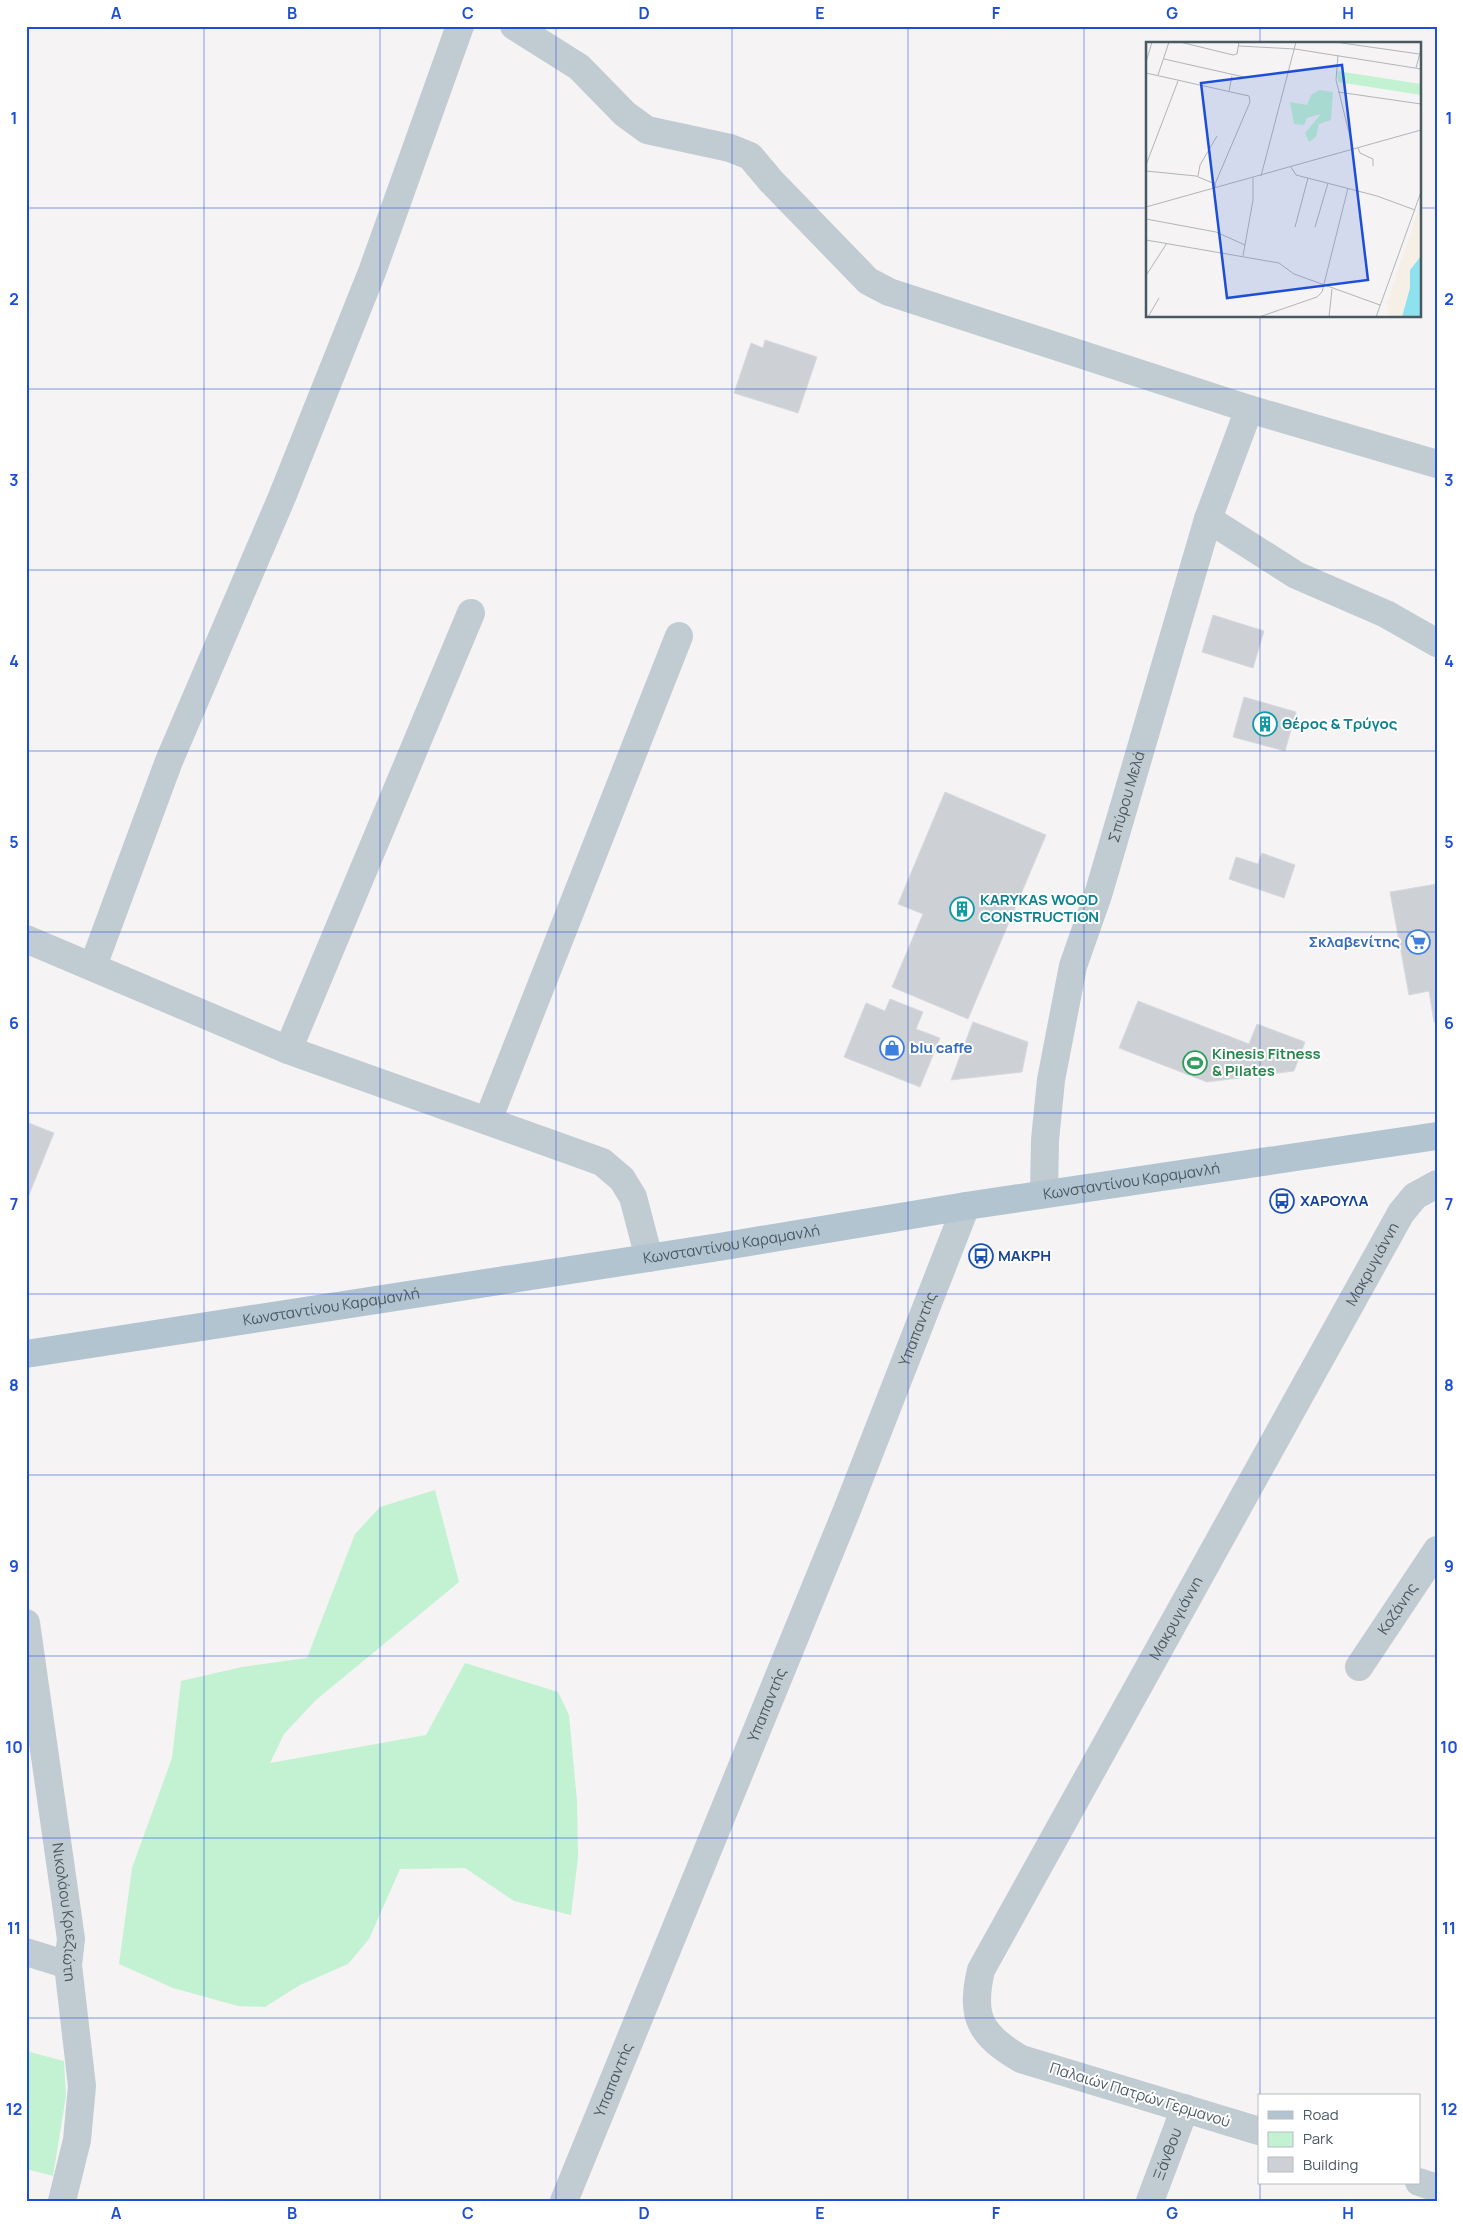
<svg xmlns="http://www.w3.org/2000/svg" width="1463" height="2227" viewBox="0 0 1463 2227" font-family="Manrope,sans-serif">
<rect width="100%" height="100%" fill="#f5f3f3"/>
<path fill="#c2f2d2" d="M435 1490 459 1582 316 1700 284 1734 270 1763 426 1735 465 1663 558 1692 569 1715 577 1801 578 1858 571 1915 514 1901 465 1868 400 1869 369 1939 348 1964 300 1985 265 2007 238 2006 173 1988 119 1964 132 1868 172 1758 181 1681 242 1667 307 1658 355 1534 380 1507Z
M26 2051 64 2061 66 2096 53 2176 26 2169Z"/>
<path fill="#cdd0d5" stroke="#d7d9de" d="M765 340 817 357 798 413 734 393 751 343 763 348Z
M1213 615 1264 631 1253 668 1202 652Z
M1244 697 1296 712 1285 751 1233 737Z
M945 792 1046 835 968 1019 892 987 923 914 898 904Z
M1262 853 1295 865 1284 898 1229 879 1236 857 1258 864Z
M1437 884V1022H1434L1429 991 1409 995 1390 892Z
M890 999 923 1012 916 1029 940 1038 920 1087 844 1057 866 1003 885 1011Z
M1138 1001 1249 1044 1257 1024 1305 1042 1294 1071 1207 1082 1119 1048Z
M973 1022 1028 1042 1022 1072 951 1080Z
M26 1122 54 1133 26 1202Z"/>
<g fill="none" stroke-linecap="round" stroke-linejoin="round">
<g stroke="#c1cbd2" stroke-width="28">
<path d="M514 26 579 67 625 114 647 130 730 148 750 156 771 181 868 281 889 292 1249 409 1437 464"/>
<path d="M1208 519 1296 575 1386 614 1437 643"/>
<path d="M26 939 288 1050 602 1162 622 1179 633 1197 649 1258"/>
<path d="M93 966 169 761 282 497 372 272 460 26"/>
<path d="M288 1050 471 613"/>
<path d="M488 1120 679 636"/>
<path id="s1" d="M1044 1194 1045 1140 1051 1080 1073 966 1098 895 1208 519 1249 409"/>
<path id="s2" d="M26 1623 71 1939 68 1965 82 2086 77 2140 62 2201"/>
<path id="s3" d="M1359 1667 1437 1550"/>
<path d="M26 1952 68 1965"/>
<path id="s4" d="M1259 2131 1021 2059C980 2035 970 2017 981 1970L1401 1213 1415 1196 1437 1184"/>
<path d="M1419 2182 1437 2188"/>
<path id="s5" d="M564 2201 847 1510 966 1206"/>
<path id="s6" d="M1150 2201 1185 2108"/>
</g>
<path stroke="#b3c4d1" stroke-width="28" id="s7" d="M26 1354 719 1247 966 1206 1437 1136"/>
</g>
<path fill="none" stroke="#1d4ed8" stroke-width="1" stroke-opacity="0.55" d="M204 26V2201M380 26V2201M556 26V2201M732 26V2201M908 26V2201M1084 26V2201M1260 26V44M26 208H1147M1419 208H1437M1260 316V2096M26 389H1437M26 570H1437M26 751H1437M26 932H1437M26 1113H1437M26 1294H1437M26 1475H1437M26 1656H1437M26 1838H1437M26 2018H1437M1260 2183V2201"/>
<defs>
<g id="building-ring" transform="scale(1.25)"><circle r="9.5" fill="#fff" stroke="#0f9aa8" stroke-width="1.5"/><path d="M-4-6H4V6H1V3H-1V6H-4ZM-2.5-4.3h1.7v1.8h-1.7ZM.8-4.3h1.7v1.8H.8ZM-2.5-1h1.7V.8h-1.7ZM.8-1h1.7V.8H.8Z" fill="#0f9aa8"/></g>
<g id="supermarket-ring" transform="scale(1.25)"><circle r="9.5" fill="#fff" stroke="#3f7fe0" stroke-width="1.5"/><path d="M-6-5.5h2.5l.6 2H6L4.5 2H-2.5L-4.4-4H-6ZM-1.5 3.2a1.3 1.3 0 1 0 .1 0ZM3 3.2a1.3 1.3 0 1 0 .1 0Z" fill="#3f7fe0"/></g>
<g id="shop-ring" transform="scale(1.25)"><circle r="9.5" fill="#fff" stroke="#3f7fe0" stroke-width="1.5"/><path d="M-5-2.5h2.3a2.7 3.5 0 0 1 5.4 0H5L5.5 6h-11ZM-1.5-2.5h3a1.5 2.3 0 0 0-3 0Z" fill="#3f7fe0"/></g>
<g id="stadium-ring" transform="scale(1.25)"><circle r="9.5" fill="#fff" stroke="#2e9e5b" stroke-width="1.5"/><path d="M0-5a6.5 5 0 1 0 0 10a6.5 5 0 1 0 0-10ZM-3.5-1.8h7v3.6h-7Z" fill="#2e9e5b"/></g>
<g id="bus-ring" transform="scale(1.25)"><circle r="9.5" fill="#fff" stroke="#1a4fb4" stroke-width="1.5"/><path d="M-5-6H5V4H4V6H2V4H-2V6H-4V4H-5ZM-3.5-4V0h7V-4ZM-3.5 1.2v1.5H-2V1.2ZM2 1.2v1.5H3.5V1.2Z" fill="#1a4fb4"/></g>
</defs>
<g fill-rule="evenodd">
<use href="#building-ring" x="1265" y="724"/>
<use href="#building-ring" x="962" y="909"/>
<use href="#supermarket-ring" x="1418" y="942"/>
<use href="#shop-ring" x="892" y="1048"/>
<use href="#stadium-ring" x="1195" y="1063"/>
<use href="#bus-ring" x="1282" y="1201"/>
<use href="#bus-ring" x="981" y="1256"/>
</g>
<g text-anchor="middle" stroke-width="4" stroke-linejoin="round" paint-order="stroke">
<g font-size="15" font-weight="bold" fill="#0d838f" stroke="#fff" text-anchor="start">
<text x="1282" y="729">θέρος &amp; Τρύγος</text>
<text x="980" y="905">KARYKAS WOOD<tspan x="980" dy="17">CONSTRUCTION</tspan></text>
</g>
<g font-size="15" fill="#4a5861" stroke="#fff">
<text dy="5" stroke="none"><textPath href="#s1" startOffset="408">Σπύρου Μελά</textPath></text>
<text dy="5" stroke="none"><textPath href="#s7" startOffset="1119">Κωνσταντίνου Καραμανλή</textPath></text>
<text dy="5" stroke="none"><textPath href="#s7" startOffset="714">Κωνσταντίνου Καραμανλή</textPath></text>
<text dy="5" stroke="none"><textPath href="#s4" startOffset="1164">Μακρυγιάννη</textPath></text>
<text dy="5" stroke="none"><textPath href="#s7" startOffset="309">Κωνσταντίνου Καραμανλή</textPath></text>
<text dy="5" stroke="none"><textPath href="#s5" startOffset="941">Υπαπαντής</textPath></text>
<text dy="5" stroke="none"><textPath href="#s3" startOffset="70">Κοζάνης</textPath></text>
<text dy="5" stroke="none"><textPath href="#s4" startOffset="759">Μακρυγιάννη</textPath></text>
<text dy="5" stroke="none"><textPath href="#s5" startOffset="536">Υπαπαντής</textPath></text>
<text dy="5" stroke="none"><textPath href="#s2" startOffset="292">Νικολάου Κριεζιώτη</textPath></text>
<text dy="5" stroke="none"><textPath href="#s5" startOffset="131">Υπαπαντής</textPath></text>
<text transform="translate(1140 2095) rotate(17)" y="5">Παλαιών Πατρών Γερμανού</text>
<text dy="5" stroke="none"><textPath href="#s6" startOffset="50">Ξάνθου</textPath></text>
</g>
<g font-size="15" font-weight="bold" fill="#366cbe" stroke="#fff" text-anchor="end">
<text x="1400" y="947">Σκλαβενίτης</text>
<text x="910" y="1053" text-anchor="start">blu caffe</text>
</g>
<g font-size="15" font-weight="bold" fill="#27864d" stroke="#fff" text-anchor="start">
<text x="1212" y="1059">Kinesis Fitness<tspan x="1212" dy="17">&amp; Pilates</tspan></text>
</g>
<g font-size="15" font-weight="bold" fill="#164399" stroke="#fff" text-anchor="start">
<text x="1300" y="1206">ΧΑΡΟΥΛΑ</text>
<text x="998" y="1261">ΜΑΚΡΗ</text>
</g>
</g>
<g transform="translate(1146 42)">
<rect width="275" height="275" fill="#f5f3f3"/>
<path d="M191 29 275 42V53L192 40ZM173 48 187 50 185 78 173 82 170 95 163 100 159 91 175 72 161 76 158 83 148 82 144 60 161 63 165 53Z" fill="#c2f2d2"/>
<path d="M275 161V214L264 228V246L256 275H242L241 261Z" fill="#f5efe5"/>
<path d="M275 214V275H256L264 246V228Z" fill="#8fe1ef"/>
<path fill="none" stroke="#b1b5b9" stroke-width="1" d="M34 0 87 13 91 12 93 0M189 0 273 12M93 4 149 7 275 27M192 13 190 38 207 107M18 17 98 35M0 20 6 0M270 26 275 7M0 31 103 54 104 60 69 142 70 146M12 33 23 0M83 49 86 34M192 50 275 62M212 106 214 111 227 117V124M0 123 32 39M145 125 150 133 231 154 269 168M0 129 50 134 69 142M52 134 54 123 71 94M115 134 150 0M0 165 275 88M0 177 70 190 99 203M149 185 162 136M169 185 182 141M0 198 133 221 148 232 234 263M97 214 107 158V136M1 232 21 201M2 275 13 256M113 275 171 255 176 250 202 146M183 275 186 247M230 275 275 150"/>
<path fill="#1d4ed8" fill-opacity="0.15" stroke="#1d4ed8" stroke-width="2.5" d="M196 23 222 238 81 256 55 41Z"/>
<rect width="275" height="275" fill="none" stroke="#4a5861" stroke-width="2.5"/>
</g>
<rect width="1463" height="2227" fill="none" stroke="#ffffff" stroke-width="55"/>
<rect x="1258" y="2094" width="162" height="90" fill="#ffffff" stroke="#b7bcc0"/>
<rect x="1268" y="2111" width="25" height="8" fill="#b3c4d1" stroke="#b7bcc0"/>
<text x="1303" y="2120" font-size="15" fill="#4a5861">Road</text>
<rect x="1268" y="2132" width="25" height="15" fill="#c2f2d2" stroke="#b7bcc0"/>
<text x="1303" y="2144" font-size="15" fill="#4a5861">Park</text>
<rect x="1268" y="2157" width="25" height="15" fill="#cdd0d5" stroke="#b7bcc0"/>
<text x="1303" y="2170" font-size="15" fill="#4a5861">Building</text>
<rect x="28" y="28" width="1408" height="2172" fill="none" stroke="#1d4ed8" stroke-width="2"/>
<g font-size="16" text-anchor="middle" font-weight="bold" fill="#1d4ed8">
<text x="116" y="19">A</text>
<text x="292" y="19">B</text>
<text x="468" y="19">C</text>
<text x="644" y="19">D</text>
<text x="820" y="19">E</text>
<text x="996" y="19">F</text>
<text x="1172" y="19">G</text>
<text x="1348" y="19">H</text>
<text x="14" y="124">1</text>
<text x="1449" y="124">1</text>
<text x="14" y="305">2</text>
<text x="1449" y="305">2</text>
<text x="14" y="486">3</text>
<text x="1449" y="486">3</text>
<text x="14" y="667">4</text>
<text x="1449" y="667">4</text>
<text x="14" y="848">5</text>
<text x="1449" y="848">5</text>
<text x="14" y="1029">6</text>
<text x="1449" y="1029">6</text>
<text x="14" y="1210">7</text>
<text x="1449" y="1210">7</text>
<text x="14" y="1391">8</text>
<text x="1449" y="1391">8</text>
<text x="14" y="1572">9</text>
<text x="1449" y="1572">9</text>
<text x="14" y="1753">10</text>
<text x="1449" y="1753">10</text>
<text x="14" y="1934">11</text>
<text x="1449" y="1934">11</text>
<text x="14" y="2115">12</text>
<text x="1449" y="2115">12</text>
<text x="116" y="2219">A</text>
<text x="292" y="2219">B</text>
<text x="468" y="2219">C</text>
<text x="644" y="2219">D</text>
<text x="820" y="2219">E</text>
<text x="996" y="2219">F</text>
<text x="1172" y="2219">G</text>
<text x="1348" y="2219">H</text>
</g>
</svg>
